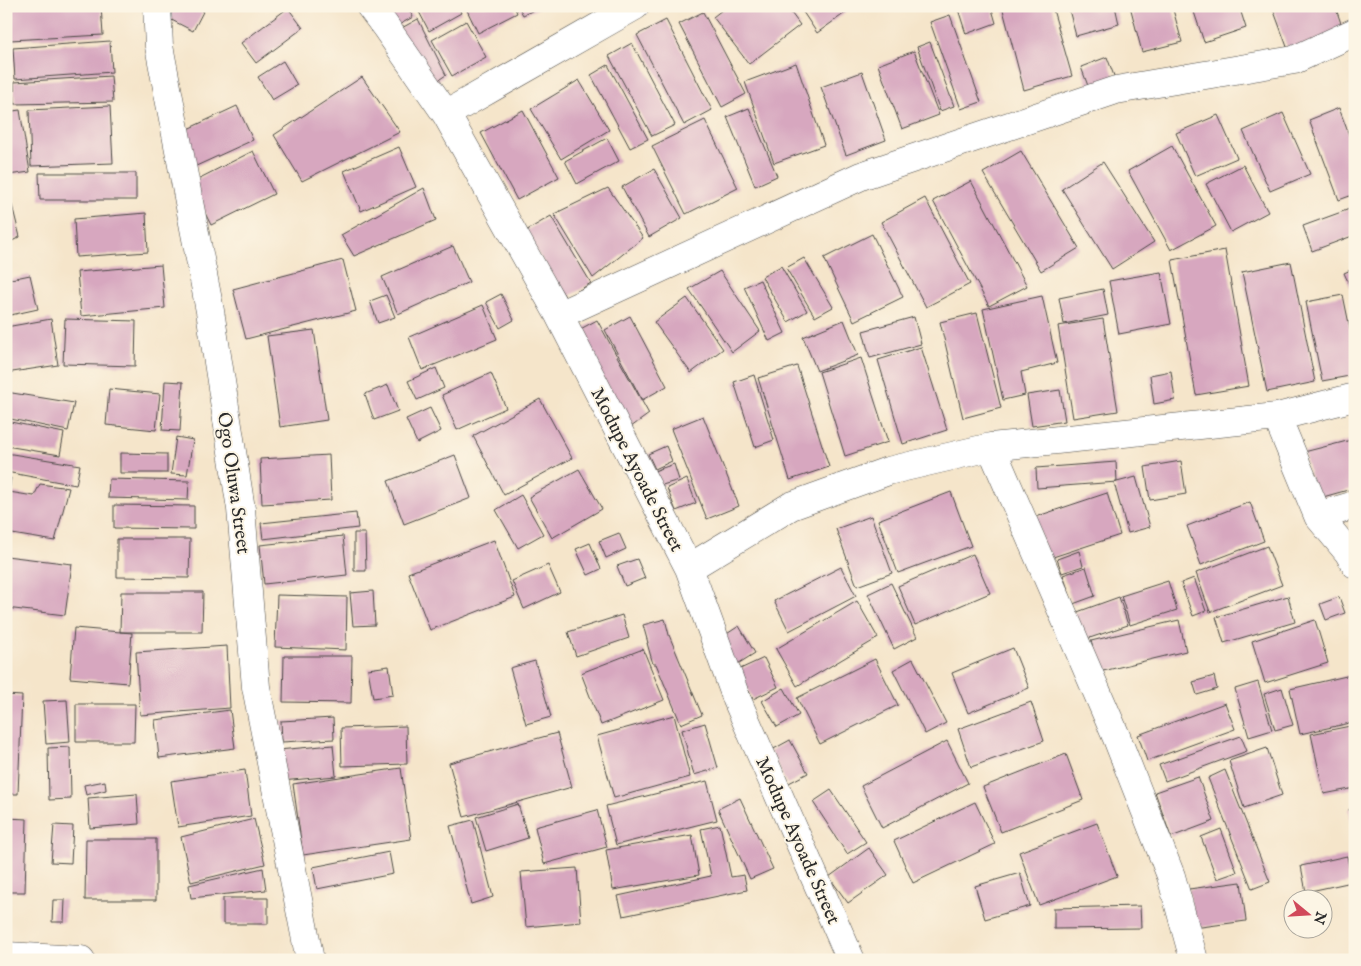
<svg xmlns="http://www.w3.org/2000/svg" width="1361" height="966" viewBox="0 0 1361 966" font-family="'IM FELL English',serif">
<rect width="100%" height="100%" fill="#fcf5e5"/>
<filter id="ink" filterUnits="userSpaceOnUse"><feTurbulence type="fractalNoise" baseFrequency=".02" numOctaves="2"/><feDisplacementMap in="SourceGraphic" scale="10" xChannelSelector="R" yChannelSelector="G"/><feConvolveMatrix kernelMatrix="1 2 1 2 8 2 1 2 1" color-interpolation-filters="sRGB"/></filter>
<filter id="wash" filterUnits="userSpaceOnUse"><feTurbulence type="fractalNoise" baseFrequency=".0096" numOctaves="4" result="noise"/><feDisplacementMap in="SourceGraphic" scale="20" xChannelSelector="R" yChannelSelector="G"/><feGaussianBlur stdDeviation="1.12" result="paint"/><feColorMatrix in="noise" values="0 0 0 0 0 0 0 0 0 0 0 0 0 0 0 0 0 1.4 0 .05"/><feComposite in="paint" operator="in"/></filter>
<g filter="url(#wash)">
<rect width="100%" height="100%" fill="#f5e5ca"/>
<g id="blocks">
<path fill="#d7a7bf" d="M9 6H101L103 35 10 40Z
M162 6H206L193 31 158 13Z
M384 6H407L413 17 395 27Z
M416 6H458L461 13 429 31Z
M465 6H514L517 13 478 33Z
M518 6H543L523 15Z
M727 6H786L800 25 749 64 713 17Z
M799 6H855L817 33Z
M957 6H991L996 23 966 34Z
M1002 6H1052L1072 76 1024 90Z
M1068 6H1115L1119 24 1076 36Z
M1130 6H1172L1182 42 1142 52Z
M1192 6H1239L1246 28 1204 42Z
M1272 6H1335L1345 35 1290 55Z
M288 8 303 28 256 63 241 43Z
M703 12 746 94 722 107 679 24Z
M950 15 981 102 961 109 930 22Z
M418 19 446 75 431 85 398 30Z
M666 20 712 110 684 125 637 35Z
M466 21 486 57 452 76 432 40Z
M110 41 112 72 15 79 13 48Z
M930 42 954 106 940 111 917 47Z
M632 43 675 125 652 136 609 56Z
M914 51 939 115 902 129 878 65Z
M1107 57 1117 84 1091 94 1081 67Z
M283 61 297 85 272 100 258 77Z
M796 63 824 145 774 163 745 82Z
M608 65 648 139 630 148 591 75Z
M862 72 886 140 846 155 821 87Z
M111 76 113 102 15 104 14 82Z
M362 77 400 132 302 181 274 135Z
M579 80 609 130 561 159 531 109Z
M110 106 113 163 31 166 29 110Z
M237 106 253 140 194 167 179 133Z
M749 108 777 176 755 186 727 117Z
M1339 108 1355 151V194L1339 200 1309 120Z
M20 110 30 172 8 175 6 166V112Z
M523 110 559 177 517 200 481 133Z
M1283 113 1310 174 1270 191 1243 131Z
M1218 115 1237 158 1195 176 1176 133Z
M705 120 738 188 686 214 652 146Z
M607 138 619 161 577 184 565 161Z
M1172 146 1216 226 1171 250 1128 171Z
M399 147 416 187 361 211 344 171Z
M253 151 274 194 211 225 190 183Z
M1021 151 1079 248 1041 271 983 173Z
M1103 162 1154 242 1112 269 1062 189Z
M1243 165 1268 212 1231 232 1206 184Z
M654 169 682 218 649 237 622 187Z
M39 173H136V200H40Z
M971 181 1027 286 989 306 933 201Z
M424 188 436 220 354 256 341 235Z
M608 188 643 238 593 278 554 214Z
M925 198 970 284 926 307 881 222Z
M12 205 20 237 6 244V207Z
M1355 207V235L1312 251 1303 226Z
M146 213 148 252 76 257 74 219Z
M551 216 591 283 566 298 524 232Z
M872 234 903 297 854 321 824 258Z
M453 246 469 282 398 314 382 277Z
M1225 250 1249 386 1196 395 1172 260Z
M804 258 833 307 815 317 786 268Z
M343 260 356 311 246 339 233 289Z
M1291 262 1315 382 1267 392 1242 272Z
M161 265 165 308 81 316 77 272Z
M781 266 807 311 788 322 762 277Z
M1355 268V297L1344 273Z
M720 271 760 331 732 352 689 289Z
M1161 272 1171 324 1119 334 1109 281Z
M30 275 38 309 6 316V280Z
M760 280 785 333 769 341 744 287Z
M1103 289 1108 315 1064 324 1059 298Z
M501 294 514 320 500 328 486 302Z
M386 295 395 317 378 323 370 301Z
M1343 295 1355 353V375L1322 381 1306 302Z
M1042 296 1057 363 1021 372 1025 395 1003 400 983 309Z
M687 298 723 349 691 373 654 322Z
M483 305 497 339 422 370 409 337Z
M977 313 1001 408 963 418 940 322Z
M630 316 667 386 642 400 605 330Z
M914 317 921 344 870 358 863 331Z
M51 319 58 365 6 373V327Z
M65 319 136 321 135 366 63 364Z
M1103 319 1118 411 1073 418 1058 326Z
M597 320 649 414 631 427 575 332Z
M844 320 858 355 817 371 803 337Z
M314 330 327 420 280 427 267 336Z
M921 347 947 430 903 444 878 360Z
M861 358 888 442 845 456 819 372Z
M797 366 829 467 790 480 758 378Z
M436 368 444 388 417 400 408 381Z
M1171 371 1175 400 1154 404 1150 375Z
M491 373 506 408 457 430 442 395Z
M754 375 774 440 755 447 734 382Z
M165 381 183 382 180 431 162 430Z
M388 385 398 411 374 420 365 394Z
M109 389 160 394 156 430 106 425Z
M1060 390 1065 421 1032 426 1027 395Z
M6 392 74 403 68 431 6 418Z
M540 399 572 458 504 495 473 436Z
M430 408 441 431 417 443 406 419Z
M703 416 739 506 707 519 671 429Z
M6 421 64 433 60 455 6 446Z
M176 437 193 440 187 475 171 474Z
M1355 439V488L1316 499 1304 452Z
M666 446 672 461 655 469 648 454Z
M6 453 80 465 76 485 6 472Z
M120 453 167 454V473H120Z
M329 455 331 500 262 504 260 459Z
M455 455 471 498 404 524 388 481Z
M1181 461 1186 494 1150 500 1145 467Z
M1116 462 1117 482 1136 477 1150 527 1128 533 1114 483 1117 482 1037 488 1036 468Z
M674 464 679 480 659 486 654 471Z
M579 469 602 509 552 538 529 497Z
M6 477 11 478 9 492 34 496 40 484 69 488 55 541 6 533Z
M109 479 189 481 188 500 108 498Z
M687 479 696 503 676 511 667 488Z
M951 492 971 546 898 573 878 520Z
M1107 493 1120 535 1047 559 1035 517Z
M521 495 543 534 518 548 496 510Z
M1250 502 1264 541 1201 565 1187 526Z
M114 505 194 506V529L114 528Z
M356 513 358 528 263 539 261 523Z
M871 516 892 573 857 586 836 529Z
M1355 525V537L1350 527Z
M354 533H365L366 571H354Z
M619 533 626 549 606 558 599 541Z
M343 536 347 575 264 584 260 545Z
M117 539H190L189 578 117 577Z
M494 540 515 597 430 630 408 573Z
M590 543 601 569 588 575 576 549Z
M1267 546 1282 585 1210 612 1196 573Z
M1079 551 1083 566 1062 573 1057 559Z
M973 554 990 593 915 625 898 586Z
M6 556 72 564 65 615 6 608Z
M637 559 645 578 625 586 617 566Z
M548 565 560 592 524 609 512 581Z
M841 567 856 596 789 631 774 601Z
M1086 567 1095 596 1073 604 1063 575Z
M1194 578 1206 611 1193 616 1181 583Z
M1168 581 1177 610 1130 625 1121 596Z
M891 583 917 637 894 649 868 594Z
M373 591 375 625 353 626 350 593Z
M121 592H203L202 632H120Z
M277 595 347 597 346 650 275 647Z
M1288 596 1295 622 1224 643 1216 617Z
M1119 597 1128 625 1078 642 1069 615Z
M1339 597 1345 613 1326 620 1320 604Z
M857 601 878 638 797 686 776 649Z
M622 615 629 638 576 656 568 632Z
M665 619 669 635 702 715 681 724 656 664H653L647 643H648L643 625Z
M1179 620 1186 651 1099 672 1091 641Z
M1315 620 1328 663 1265 683 1252 641Z
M739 626 755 653 736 665 719 639Z
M74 628 132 633 128 683 70 678Z
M227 646 230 708 140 715 136 652Z
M1013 648 1029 688 968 713 952 673Z
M643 649 664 700 601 725 581 673Z
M284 656H352L351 703 283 702Z
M764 658 778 687 753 699 738 670Z
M875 659 898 705 820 744 797 698Z
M913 659 946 723 925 734 893 670Z
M535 661 551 717 526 724 510 668Z
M389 666 393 695 373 698 368 669Z
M1355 674V722L1300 734 1290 689Z
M1214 676 1217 689 1197 695 1193 682Z
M1258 682 1272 730 1249 737 1235 689Z
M784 688 799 715 777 727 762 701Z
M1282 688 1293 725 1275 730 1264 694Z
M6 695 22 696 18 794H6Z
M67 700 70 742 46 744 43 701Z
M1031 702 1044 741 971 767 958 729Z
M1225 703 1235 729 1147 761 1138 735Z
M76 704H135L134 742H76Z
M230 710 235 748 159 758 155 720Z
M674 715 690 777 614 798 597 736Z
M333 718 334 739 282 742 281 721Z
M705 723 718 768 694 775 682 730Z
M1355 725V788L1324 794 1311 734Z
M406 726 407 764 342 766 341 728Z
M557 733 572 787 464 817 449 763Z
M1241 736 1247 751 1165 781 1159 765Z
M790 740 808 773 787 784 770 751Z
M947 741 968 783 882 828 861 786Z
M333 745 336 776 281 781 278 750Z
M70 747 71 799 49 800 48 748Z
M1267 748 1282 795 1244 808 1229 761Z
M1066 754 1083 800 1001 832 983 787Z
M401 768 411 839 303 855 293 784Z
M245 770 251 816 178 827 171 781Z
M1225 770 1270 882 1252 889 1208 778Z
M1198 777 1214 821 1171 837 1155 792Z
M105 781 106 790 86 795 84 785Z
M707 781 717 820 616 845 606 806Z
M831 790 866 842 847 854 813 802Z
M137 794 139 824 90 828 88 798Z
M740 798 773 869 750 879 718 809Z
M975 802 995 844 913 883 894 841Z
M518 804 528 838 486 851 476 817Z
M1355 808V838L1354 839 1349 809Z
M597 810 607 847 544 864 535 827Z
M6 818 27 819 25 892H6Z
M254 819 265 864 191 882 181 837Z
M473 820 493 897 471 904 450 826Z
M1097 823 1117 876 1039 905 1019 852Z
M54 825 73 826 71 863 51 862Z
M720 825 731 877 744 875 747 890 623 916 618 896 711 876 701 829Z
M1221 829 1237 872 1217 879 1201 837Z
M692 835 699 875 613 890 606 850Z
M86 839H156V900H85Z
M869 848 888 875 848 903 829 877Z
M389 852 393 874 317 889 313 867Z
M1347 856 1352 882 1306 892 1301 866Z
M263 868 266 890 191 898 189 885Z
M577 868 581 922 526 927 521 872Z
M1020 873 1030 906 985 919 975 886Z
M1241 882 1246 921 1194 928 1189 889Z
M223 898H268V924H223Z
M53 900H65L64 922H52Z
M1140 906 1141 928 1054 929V908Z"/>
</g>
</g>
<g filter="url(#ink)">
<use href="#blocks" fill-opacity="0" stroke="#494743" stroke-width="1"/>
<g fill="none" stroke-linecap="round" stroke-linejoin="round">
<g stroke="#494743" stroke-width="29">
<path id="minor" d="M157 6 159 46 210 311 241 509 256 687 310 960
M370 6 385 26 446 114 559 315 689 568 737 700 851 960
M446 114 635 6
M559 315 861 176 1116 90 1294 60 1355 32
M1277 417 1318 516 1348 552 1355 564
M991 447 1116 736 1171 876 1194 960
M1318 516 1355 505
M689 568 791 506 888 471 991 447 1277 417 1355 397"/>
</g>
<g stroke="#494743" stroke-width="29">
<path id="highway" d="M6 956 81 960"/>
</g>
<use href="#minor" stroke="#fff" stroke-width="28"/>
<use href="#highway" stroke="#fff" stroke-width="28"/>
</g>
</g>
<g text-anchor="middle" stroke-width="4" stroke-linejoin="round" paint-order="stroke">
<g font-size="19" fill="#2b2b2b" stroke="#fcf5e5">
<text transform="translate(638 469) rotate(63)" y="7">Modupe Ayoade Street</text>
<text transform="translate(235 483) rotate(82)" y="7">Ogo Oluwa Street</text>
<text transform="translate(799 840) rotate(66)" y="7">Modupe Ayoade Street</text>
</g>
</g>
<rect width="1361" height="966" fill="none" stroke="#fcf5e5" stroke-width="25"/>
<g transform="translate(1308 914) rotate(108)"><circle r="24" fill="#fcf5e5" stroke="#a8a49b"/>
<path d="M0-4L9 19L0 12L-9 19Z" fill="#d1495b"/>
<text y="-8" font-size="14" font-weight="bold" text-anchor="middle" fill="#2b2b2b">N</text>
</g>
</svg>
